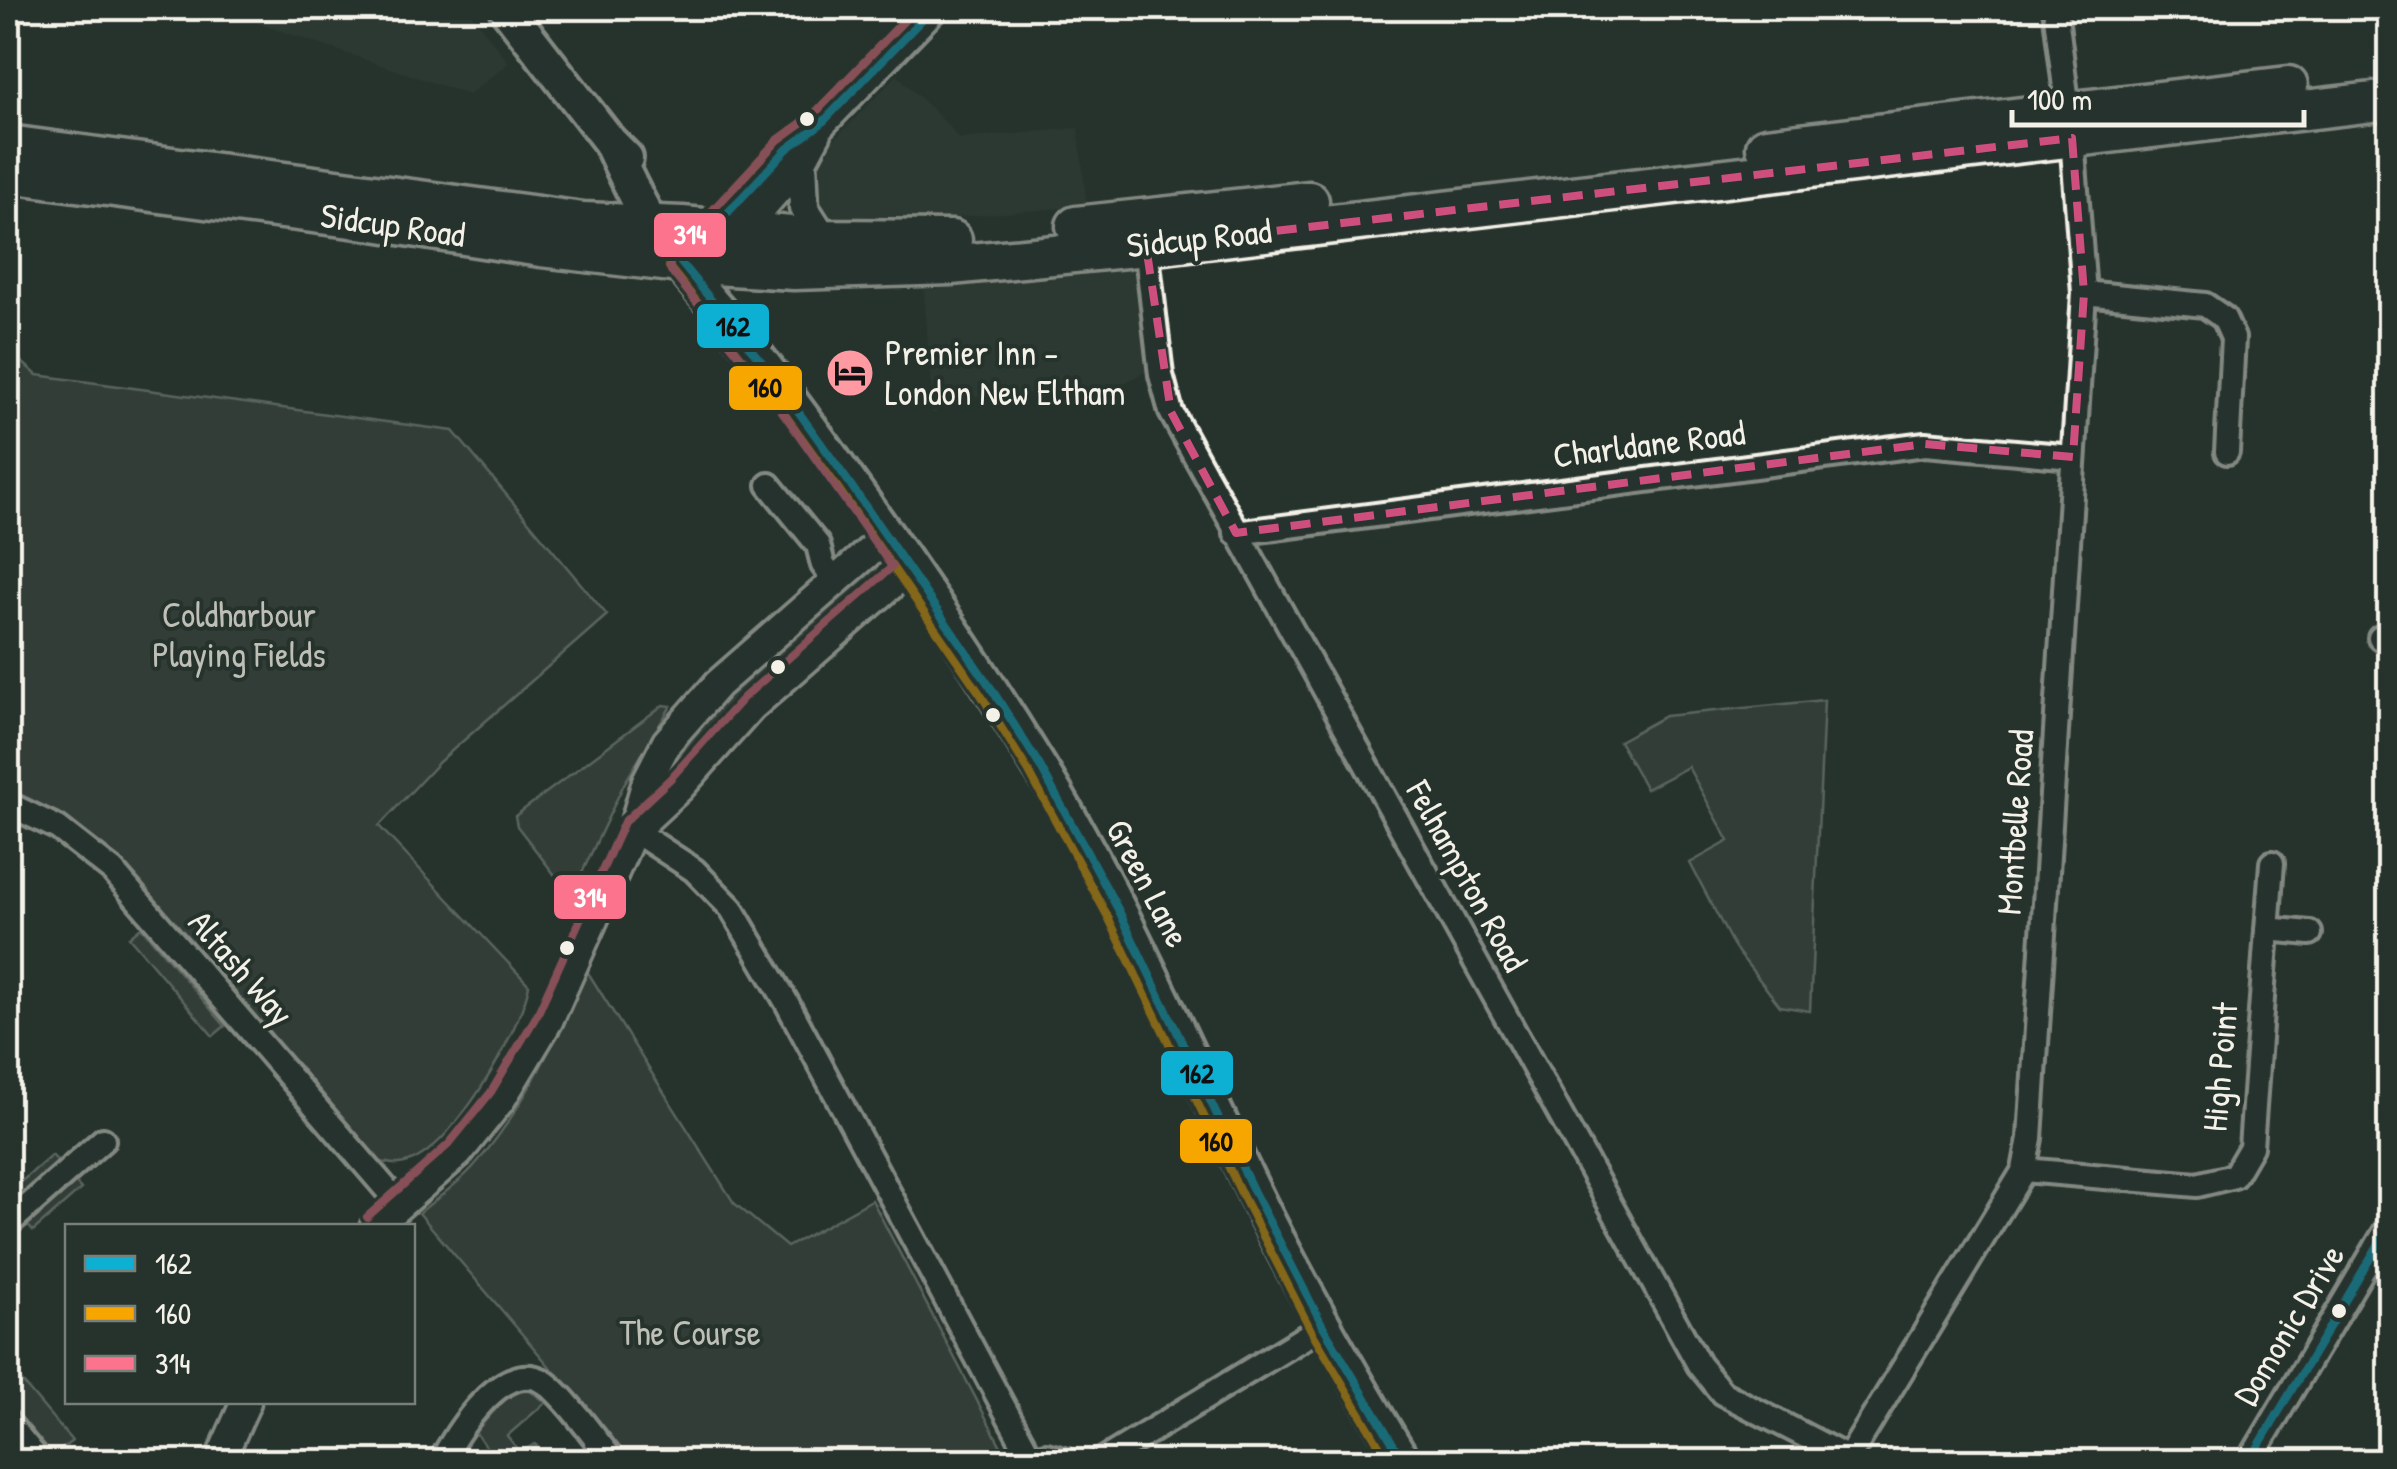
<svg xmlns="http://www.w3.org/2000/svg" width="2397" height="1469" viewBox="0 0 2397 1469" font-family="'Patrick Hand',sans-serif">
<rect width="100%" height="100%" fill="#26332d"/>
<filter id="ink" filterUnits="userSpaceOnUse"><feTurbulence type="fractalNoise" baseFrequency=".01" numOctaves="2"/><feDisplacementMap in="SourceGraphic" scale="20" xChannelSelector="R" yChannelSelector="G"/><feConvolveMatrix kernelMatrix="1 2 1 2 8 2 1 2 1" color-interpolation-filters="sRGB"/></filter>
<g filter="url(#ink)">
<path fill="#333f39" d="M213 8H467L509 63 469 95Z
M897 75 950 127 958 139 1078 128 1087 206 844 227 817 218 813 161Z
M1138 268 1147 371 1083 404 1075 391 957 398 933 414 924 290Z"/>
<path fill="#414b45" stroke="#9a9e96" stroke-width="2.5" d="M8 350 37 375 453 431 607 615 439 762 379 826 529 985C521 1029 449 1161 399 1164 392 1165 383 1162 376 1161L213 968 85 833 67 818 8 790Z
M874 567 882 576 748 689 704 736 658 796 655 791 699 728 745 676Z
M1824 700 1810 1011 1780 1006 1734 947 1690 863 1729 841 1688 767 1646 789 1619 741 1665 716Z
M663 705 671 706 624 784 571 896 517 826 515 816Z
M141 927 225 1026 213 1036 129 937Z
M587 971 734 1203 787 1247 872 1200 1006 1456 1001 1462 630 1461 419 1213C437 1198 458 1184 473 1167 524 1111 555 1039 587 971Z
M52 1155 61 1165 16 1207 8 1193Z
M74 1181 81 1189 33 1231 23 1220Z
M8 1365 72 1441 51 1457 8 1406Z
M521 1391H530L546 1402 507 1436 520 1452 535 1444 537 1446 515 1461H497L475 1432 505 1399Z"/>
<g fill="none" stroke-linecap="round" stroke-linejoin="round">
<g stroke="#f4f1e8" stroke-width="30">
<path id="minor" d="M2055 8 2068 111
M1146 246 1161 375 1171 412 1699 1365 1722 1393 1848 1458
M2084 293 2205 305 2224 318 2233 338 2227 452
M769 485 818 545 823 565 835 581
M1236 533 1925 444 2073 457
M2380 638H2390
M8 804 58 828 113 871 400 1205
M633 830 694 870 731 908 787 1003 1031 1458
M2267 929 2310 933
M2024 1170 2197 1185 2234 1176 2251 1147 2272 863
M8 1224 103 1140
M8 1423 40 1462
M441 1462C456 1432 502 1361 541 1380 561 1390 597 1442 614 1462
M1025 1462 1046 1455 1070 1462
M1100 1462 1323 1326
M1846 1462 2024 1170 2030 1138 2084 293 2072 138
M2249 1462 2390 1224"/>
</g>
<g stroke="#f4f1e8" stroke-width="35">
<path id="tertiary" d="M802 161 804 208 824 239
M702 239 787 149 822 123 933 8
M733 240 802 161 817 133
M635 829 679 788 751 707 909 569
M375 1226 458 1153 501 1099 548 1021 633 830 647 781 667 742 718 684 887 536
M219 1462 246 1402"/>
</g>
<g stroke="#f4f1e8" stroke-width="40">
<path id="secondary" d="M506 8 610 142 626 158
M610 142C623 170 636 199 652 225 687 280 735 325 773 377 865 501 955 629 1036 761 1121 897 1183 1046 1253 1190 1298 1283 1350 1373 1404 1462"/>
</g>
<g stroke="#f4f1e8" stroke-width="45">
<path id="trunk" d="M8 145 583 222 682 226 824 239 952 240
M1766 147 2288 86
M8 173 374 221 541 247 681 263 794 270 951 265 1146 246 2390 100
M1076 226 1309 201"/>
</g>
<use href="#minor" stroke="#26332d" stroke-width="22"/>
<use href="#tertiary" stroke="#26332d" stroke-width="28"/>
<use href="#secondary" stroke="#26332d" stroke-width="32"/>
<use href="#trunk" stroke="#26332d" stroke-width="38"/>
<g stroke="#26332d" stroke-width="15">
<path id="bus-1" d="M933 8 822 123 787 149 681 263 770 372 848 481 991 688 1040 766 1119 911 1254 1192 1323 1326 1404 1462
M2249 1462 2390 1225"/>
</g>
<g stroke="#26332d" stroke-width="15">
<path id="bus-2" d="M916 8 814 114 778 140 672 254 669 267 760 380 838 488 981 695 1029 772 1108 917 1243 1197 1312 1332 1389 1462"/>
</g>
<g stroke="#26332d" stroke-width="15">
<path id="bus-3" d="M367 1217 449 1144 491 1092 537 1015 624 822 670 779 743 698 892 567 760 380 671 271 669 262 672 254 778 140 814 114 916 8"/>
</g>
<use href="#bus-1" stroke="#0dafd3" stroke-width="8"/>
<use href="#bus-2" stroke="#f7a600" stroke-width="8"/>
<use href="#bus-3" stroke="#fc738d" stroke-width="8"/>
</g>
</g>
<path d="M0 0H2397V1469H0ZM2072 138 2084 293 2073 457 1925 444 1236 533 1171 412 1146 246Z" fill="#26332d" fill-opacity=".55" fill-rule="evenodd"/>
<path fill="none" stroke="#ce4e7e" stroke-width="8" stroke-dasharray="20 12" stroke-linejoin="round" d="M2072 138 2084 293 2073 457 1925 444 1236 533 1171 412 1146 246Z"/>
<defs>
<g id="hotel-disc" transform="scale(2.5)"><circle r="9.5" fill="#ff9aa2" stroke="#26332d"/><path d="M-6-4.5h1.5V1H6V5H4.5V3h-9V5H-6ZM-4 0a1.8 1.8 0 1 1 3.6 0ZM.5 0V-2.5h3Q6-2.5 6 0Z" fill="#111"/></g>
</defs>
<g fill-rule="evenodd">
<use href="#hotel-disc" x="850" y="373"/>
</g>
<g fill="#f4f1e8" stroke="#26332d" stroke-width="4">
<circle cx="807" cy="119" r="9"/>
<circle cx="778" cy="667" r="9"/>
<circle cx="993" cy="715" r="9"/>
<circle cx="567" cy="948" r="9"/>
<circle cx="2339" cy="1311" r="9"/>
</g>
<g text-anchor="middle" stroke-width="8" stroke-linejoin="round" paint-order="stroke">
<g font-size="35" fill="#f4f1e8" stroke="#26332d">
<text transform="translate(393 225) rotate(8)" y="12">Sidcup Road</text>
<text transform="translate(1199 238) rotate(-6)" y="12">Sidcup Road</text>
<text transform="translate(1649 444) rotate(-7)" y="12">Charldane Road</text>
<text transform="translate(2015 822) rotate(-86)" y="12">Montbelle Road</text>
<text transform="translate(1467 876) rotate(61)" y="12">Felhampton Road</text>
<text transform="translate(1148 883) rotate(62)" y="12">Green Lane</text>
<text transform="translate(241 968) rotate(49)" y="12">Altash Way</text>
<text transform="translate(2220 1067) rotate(-85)" y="12">High Point</text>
<text transform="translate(2289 1325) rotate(-59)" y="12">Domonic Drive</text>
</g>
<g font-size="35" fill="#f4f1e8" stroke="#26332d" text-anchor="start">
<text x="885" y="365">Premier Inn -<tspan x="885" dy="40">London New Eltham</tspan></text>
</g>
<g font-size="35" fill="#bebfb7" stroke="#26332d">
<text x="239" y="627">Coldharbour<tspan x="239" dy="40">Playing Fields</tspan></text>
<text x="690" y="1345">The Course</text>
</g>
</g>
<g stroke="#26332d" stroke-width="4">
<rect x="652" y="211" width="76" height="48" rx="10" fill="#fc738d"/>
<rect x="695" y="302" width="76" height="48" rx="10" fill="#0dafd3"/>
<rect x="727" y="364" width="77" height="48" rx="10" fill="#f7a600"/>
<rect x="552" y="873" width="76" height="48" rx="10" fill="#fc738d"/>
<rect x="1159" y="1049" width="76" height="48" rx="10" fill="#0dafd3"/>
<rect x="1178" y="1117" width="76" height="48" rx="10" fill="#f7a600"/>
</g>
<g font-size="28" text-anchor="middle" font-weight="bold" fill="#fff">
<text x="690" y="244">314</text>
<text x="590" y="907">314</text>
</g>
<g font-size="28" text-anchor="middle" font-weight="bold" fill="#111">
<text x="733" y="336">162</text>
<text x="765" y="397">160</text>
<text x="1197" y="1083">162</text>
<text x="1216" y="1151">160</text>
</g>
<rect width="2397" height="1469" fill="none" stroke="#26332d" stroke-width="40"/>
<rect x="20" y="20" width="2357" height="1429" fill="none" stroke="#f4f1e8" stroke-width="4" filter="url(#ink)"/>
<rect x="65" y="1224" width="350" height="180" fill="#26332d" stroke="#787f78" stroke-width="2.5"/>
<rect x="85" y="1256" width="50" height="15" fill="#0dafd3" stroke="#787f78" stroke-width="2.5"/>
<text x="155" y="1274" font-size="30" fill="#f4f1e8">162</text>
<rect x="85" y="1306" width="50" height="15" fill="#f7a600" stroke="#787f78" stroke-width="2.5"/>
<text x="155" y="1324" font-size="30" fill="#f4f1e8">160</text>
<rect x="85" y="1356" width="50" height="15" fill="#fc738d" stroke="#787f78" stroke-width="2.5"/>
<text x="155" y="1374" font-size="30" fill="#f4f1e8">314</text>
<path d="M2012 110v15h292v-15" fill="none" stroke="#f4f1e8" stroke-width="5"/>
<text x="2027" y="110" font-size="30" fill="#f4f1e8" stroke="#26332d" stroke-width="8" paint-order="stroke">100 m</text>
</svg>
